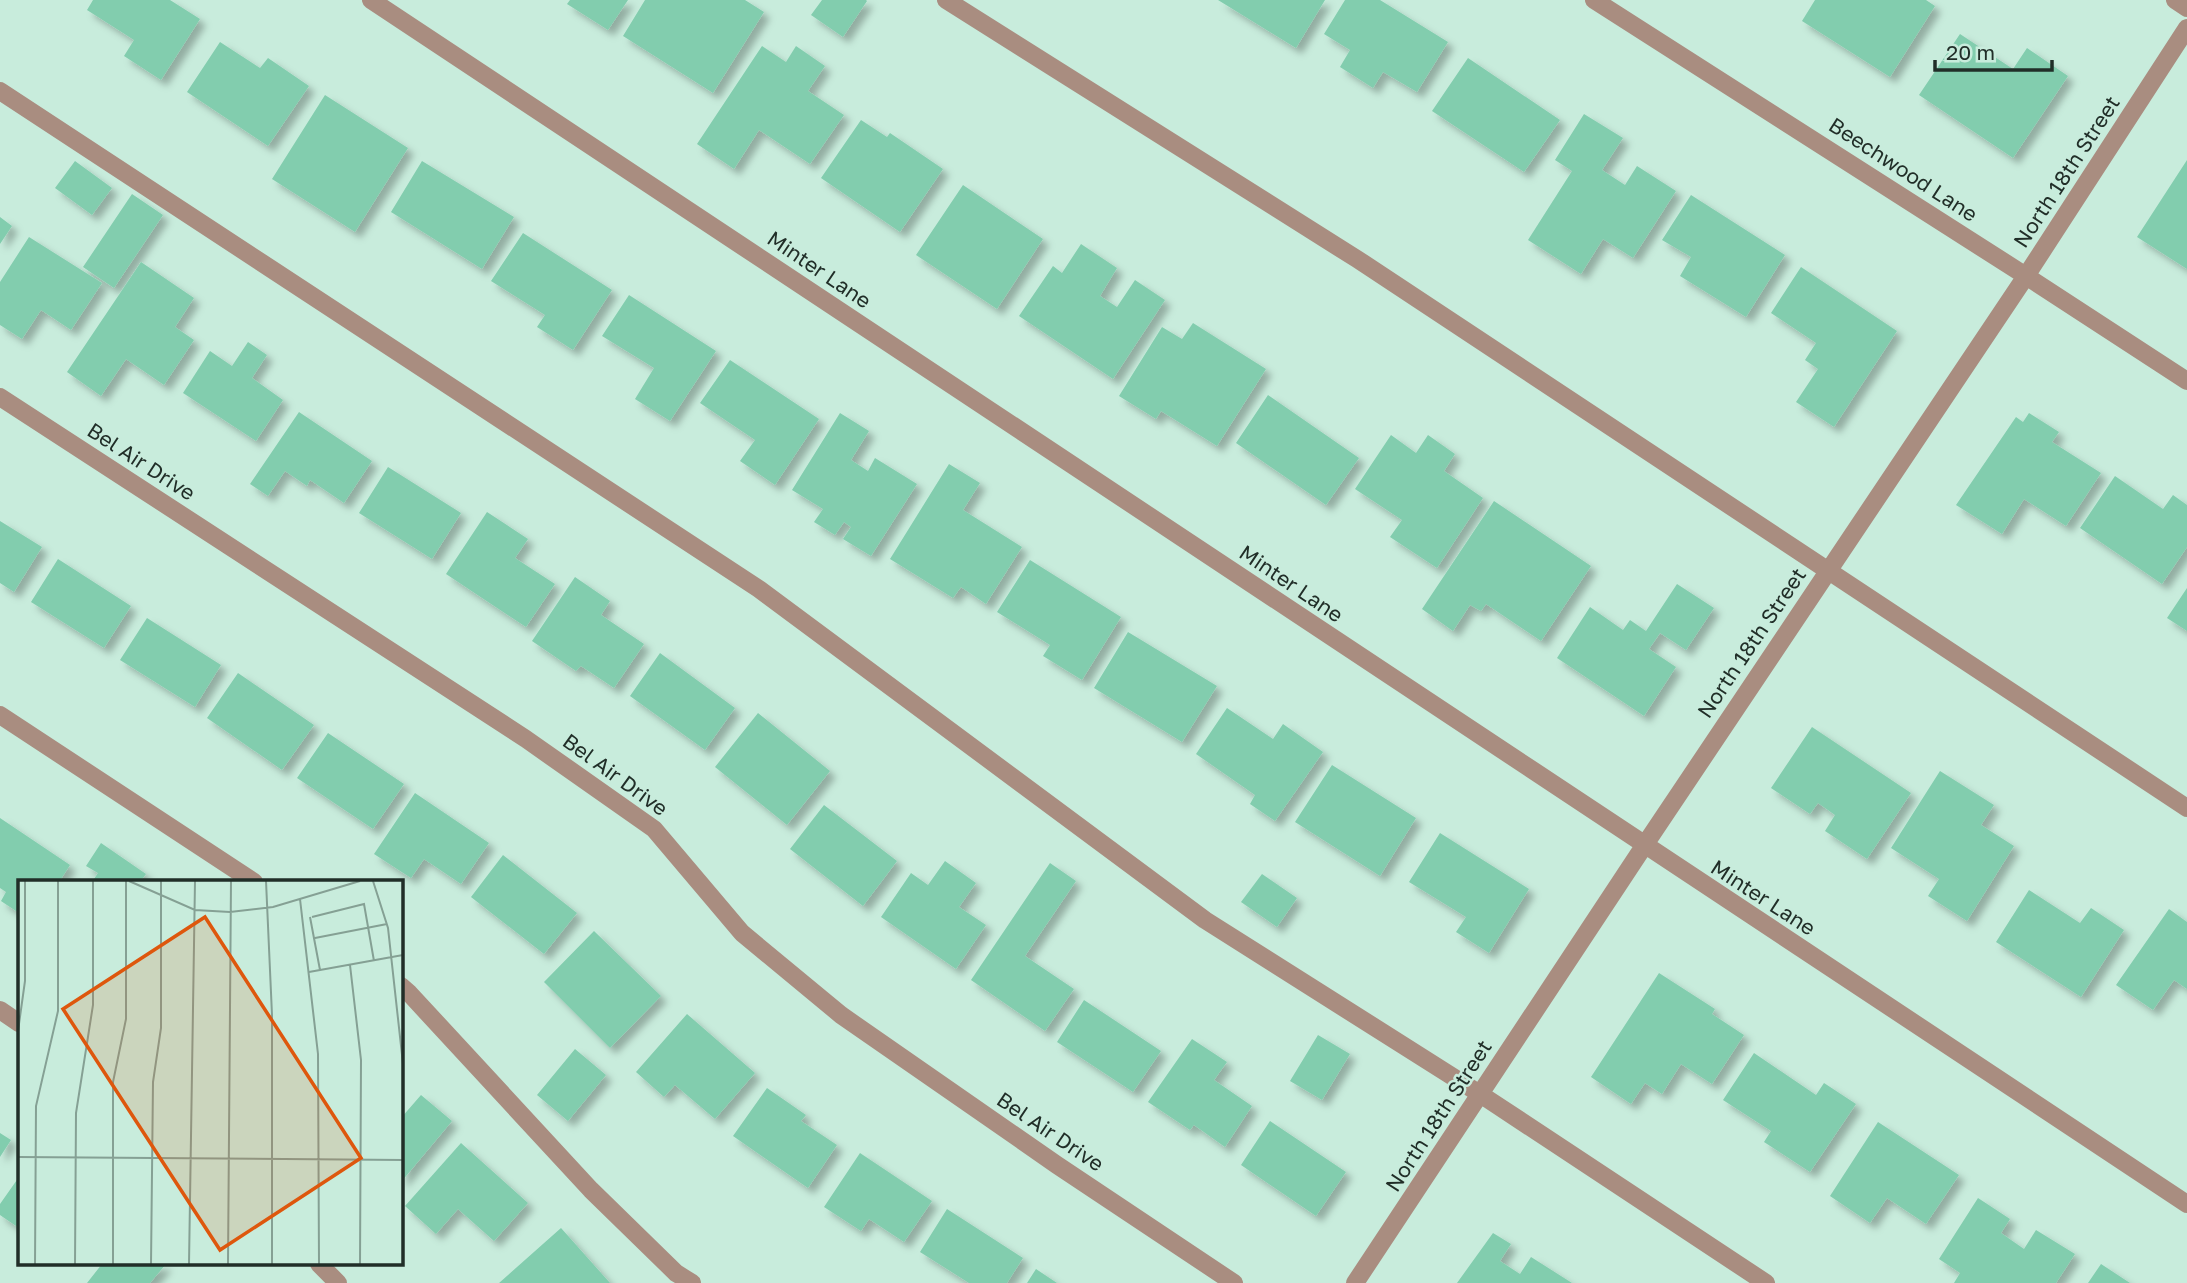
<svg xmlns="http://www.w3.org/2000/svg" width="2187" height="1283" viewBox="0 0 2187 1283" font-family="'Golos Text',sans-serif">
<defs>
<filter id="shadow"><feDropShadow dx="6" dy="6" stdDeviation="3.5" flood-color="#0004"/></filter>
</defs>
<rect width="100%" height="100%" fill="#c8ecdc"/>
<path fill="#82cdae" filter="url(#shadow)" d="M93 0H170L200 19 161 80 124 56 134 40 87 10Z
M570 0H628L608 30 567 4Z
M645 0H745L764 12 713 93 623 36Z
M822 0H866L867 1 843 37 811 15Z
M1218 0H1325L1296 48Z
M1345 0H1380L1448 42 1417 92 1383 72 1373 88 1340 67 1350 50 1324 34Z
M1815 0H1926L1935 6 1890 77 1802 21Z
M1960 34 2013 69 2027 48 2068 76 2013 158 1919 95Z
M220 42 260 68 268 58 309 86 268 146 187 92Z
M762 46 786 62 796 46 825 66 808 91 844 115 810 164 759 130 734 169 697 144Z
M1468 58 1560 120 1524 172 1432 111Z
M325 95 408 148 355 232 272 179Z
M1584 114 1623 138 1602 170 1625 185 1637 166 1676 191 1633 258 1603 239 1581 274 1528 240 1572 171 1555 160Z
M861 120 887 137 890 133 943 169 900 232 821 178Z
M2187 160V269L2137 237Z
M75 161 112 188 92 215 55 188Z
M422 161 514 217 482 269 391 212Z
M963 185 1043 239 997 309 916 255Z
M132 194 163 215 114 288 83 267Z
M1691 195 1785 255 1746 317 1680 276 1691 257 1662 240Z
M0 217 12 226 0 244Z
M523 233 612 290 573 350 537 327 545 315 491 281Z
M29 237 102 283 71 330 41 310 22 339 0 325V282Z
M1081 244 1117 268 1100 296 1117 307 1135 280 1165 300 1113 379 1019 316 1053 266 1062 273Z
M141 262 194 298 175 327 194 340 164 385 126 359 101 396 67 372Z
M1801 267 1897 331 1834 427 1796 402 1818 369 1805 360 1816 343 1771 313Z
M629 295 716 351 670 421 635 399 654 368 602 336Z
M1193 323 1266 369 1217 446 1161 411 1156 419 1119 396 1162 327 1182 339Z
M248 342 267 355 252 378 283 400 256 441 183 393 210 351 232 366Z
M730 360 819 419 775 485 740 461 755 440 700 403Z
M1268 395 1359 458 1326 505 1236 443Z
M299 412 372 461 344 503 310 480 307 486 285 471 268 496 250 484Z
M840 413 869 431 851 460 868 471 875 458 917 484 871 556 843 539 851 527 844 522 835 535 814 522 823 509 792 490Z
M2029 413 2059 432 2052 442 2101 473 2066 526 2024 499 2002 534 1956 505 2016 417 2023 422Z
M1391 435 1416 453 1428 435 1455 454 1444 471 1483 498 1437 568 1390 537 1402 520 1355 489Z
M949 464 980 483 963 510 1022 547 986 604 961 587 953 598 890 559Z
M388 467 461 513 432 559 359 513Z
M2115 476 2163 509 2173 495 2187 505V547L2162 584 2080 528Z
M1494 501 1591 566 1541 641 1486 604 1481 611 1470 605 1453 631 1422 609Z
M487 512 528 539 515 558 555 584 526 627 446 574Z
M0 521 42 547 14 592 0 583Z
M58 559 131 606 104 648 31 602Z
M1030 560 1121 617 1082 680 1043 656 1050 645 997 612Z
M575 577 610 601 601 615 644 644 614 688 581 666 576 671 532 641Z
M1677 584 1714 608 1686 650 1660 633 1649 649 1676 667 1644 716 1557 658 1590 607 1623 630 1630 620 1646 631Z
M2187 588V631L2167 618Z
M147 618 221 665 195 707 120 660Z
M1128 632 1217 686 1182 742 1094 688Z
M660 653 735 708 705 750 630 696Z
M238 673 314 725 282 770 207 718Z
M1227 708 1273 739 1283 724 1323 752 1275 821 1250 804 1255 795 1196 754Z
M758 713 830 771 787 825 715 767Z
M1812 727 1911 793 1867 859 1825 831 1835 815 1818 803 1810 814 1771 788Z
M328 733 404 784 373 829 297 778Z
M1332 765 1416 818 1380 876 1295 822Z
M1940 771 1994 805 1981 825 2014 846 1967 921 1928 896 1939 879 1891 848Z
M415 793 489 843 461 884 424 859 411 878 374 854Z
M824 805 897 861 863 906 790 849Z
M0 818 70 865 59 882H19V913L1 901 6 892 0 888Z
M1440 833 1529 889 1489 953 1456 932 1466 917 1409 882Z
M101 843 146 874 140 882H92L98 873 86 866Z
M503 855 577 913 544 954 471 897Z
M945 861 976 883 959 907 986 925 956 969 881 917 911 873 928 885Z
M1050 863 1076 881 1025 956 1074 989 1045 1031 971 980Z
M1262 874 1297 898 1277 927 1241 902Z
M2029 890 2080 923 2091 908 2124 930 2081 997 1996 942Z
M2169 909 2187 922V989L2174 980 2153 1010 2116 985Z
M594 931 661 996 610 1048 544 982Z
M1659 973 1715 1009 1712 1014 1744 1035 1712 1084 1681 1064 1662 1094 1645 1083 1631 1104 1591 1077Z
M1084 1000 1161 1051 1133 1092 1057 1042Z
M687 1014 755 1073 715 1119 675 1085 664 1097 636 1072Z
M1318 1035 1350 1054 1322 1100 1290 1081Z
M1192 1039 1227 1062 1214 1080 1252 1106 1225 1147 1194 1125 1190 1130 1148 1102Z
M575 1049 606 1075 568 1121 537 1095Z
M1754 1053 1816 1095 1824 1083 1856 1104 1810 1172 1764 1142 1771 1131 1723 1100Z
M767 1088 806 1115 801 1121 837 1145 808 1188 733 1136Z
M421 1095 452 1121 401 1182V1118Z
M1270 1121 1346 1172 1316 1216 1241 1165Z
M1878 1122 1959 1175 1926 1224 1887 1198 1870 1223 1830 1196Z
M0 1133 11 1140 0 1157Z
M461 1143 528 1203 494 1241 458 1209 436 1234 405 1206Z
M860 1153 932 1201 904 1242 869 1219 861 1231 824 1207Z
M19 1177V1228L0 1215V1204Z
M1978 1198 2010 1219 2001 1233 2024 1249 2036 1230 2075 1254 2056 1283H1954L1960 1273 1939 1259Z
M947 1209 1023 1258 1007 1283H969L920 1252Z
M561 1228 610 1283H499Z
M1493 1233 1511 1244 1500 1261 1520 1274 1531 1257 1572 1283H1457Z
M102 1264H166L150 1283H87Z
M2101 1264 2130 1283H2088Z
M1036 1269 1057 1283H1027Z"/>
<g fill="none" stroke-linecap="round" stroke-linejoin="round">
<path stroke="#a98d80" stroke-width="18" d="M371 0 2187 1204
M946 0 1357 259 2187 808
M1594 0 2026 276 2187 381
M2175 0 2187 8
M0 91 759 589 1205 920 1480 1094 1766 1283
M0 397 526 739 654 829 742 933 841 1015 1057 1165 1234 1283
M0 715 254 882
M401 986 409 993 591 1190 676 1273 692 1283
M0 1010 19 1023
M319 1264 338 1283
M1355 1283 1644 846 2026 276 2187 28"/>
</g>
<g text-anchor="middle" stroke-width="5" stroke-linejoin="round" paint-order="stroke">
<g font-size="21" fill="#212e28" stroke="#c8ecdc">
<text transform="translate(1903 170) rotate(33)" y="7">Beechwood Lane</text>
<text transform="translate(2067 172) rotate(-57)" y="7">North 18th Street</text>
<text transform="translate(819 270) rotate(34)" y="7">Minter Lane</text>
<text transform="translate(141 462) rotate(33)" y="7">Bel Air Drive</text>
<text transform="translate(1291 584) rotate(34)" y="7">Minter Lane</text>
<text transform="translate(1752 643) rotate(-56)" y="7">North 18th Street</text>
<text transform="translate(615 775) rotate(36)" y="7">Bel Air Drive</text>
<text transform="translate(1763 898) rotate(33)" y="7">Minter Lane</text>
<text transform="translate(1439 1116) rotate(-57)" y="7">North 18th Street</text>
<text transform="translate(1050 1132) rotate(34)" y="7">Bel Air Drive</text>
</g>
</g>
<g transform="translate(18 880)">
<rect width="385" height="385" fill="#c8ecdc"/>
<path fill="none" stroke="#85a094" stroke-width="2" d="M111 1 177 30 212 32 255 27 342 1M248 1 254 135V384M355 1 370 48 385 184M282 19 300 174 301 384M292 37 302 90M294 37 346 24 356 81M297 58 369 44M332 85 343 180 342 384M291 92 385 75M0 151 7 101V1M0 277 385 280M17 384 18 226 40 131V1M57 384 58 233 75 125V1M95 384V202L108 139V1M133 384 135 202 143 148V1M171 384 177 1M210 384 213 1"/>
<path fill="#de570d" fill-opacity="0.15" stroke="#de570d" stroke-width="3.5" d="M187 37 343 278 202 370 45 129Z"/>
<rect width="385" height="385" fill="none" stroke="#212e28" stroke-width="3.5"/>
</g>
<path d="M1935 60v10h117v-10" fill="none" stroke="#212e28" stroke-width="3.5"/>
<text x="1946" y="60" font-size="21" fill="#212e28" stroke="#c8ecdc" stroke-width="5" paint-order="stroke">20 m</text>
</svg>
